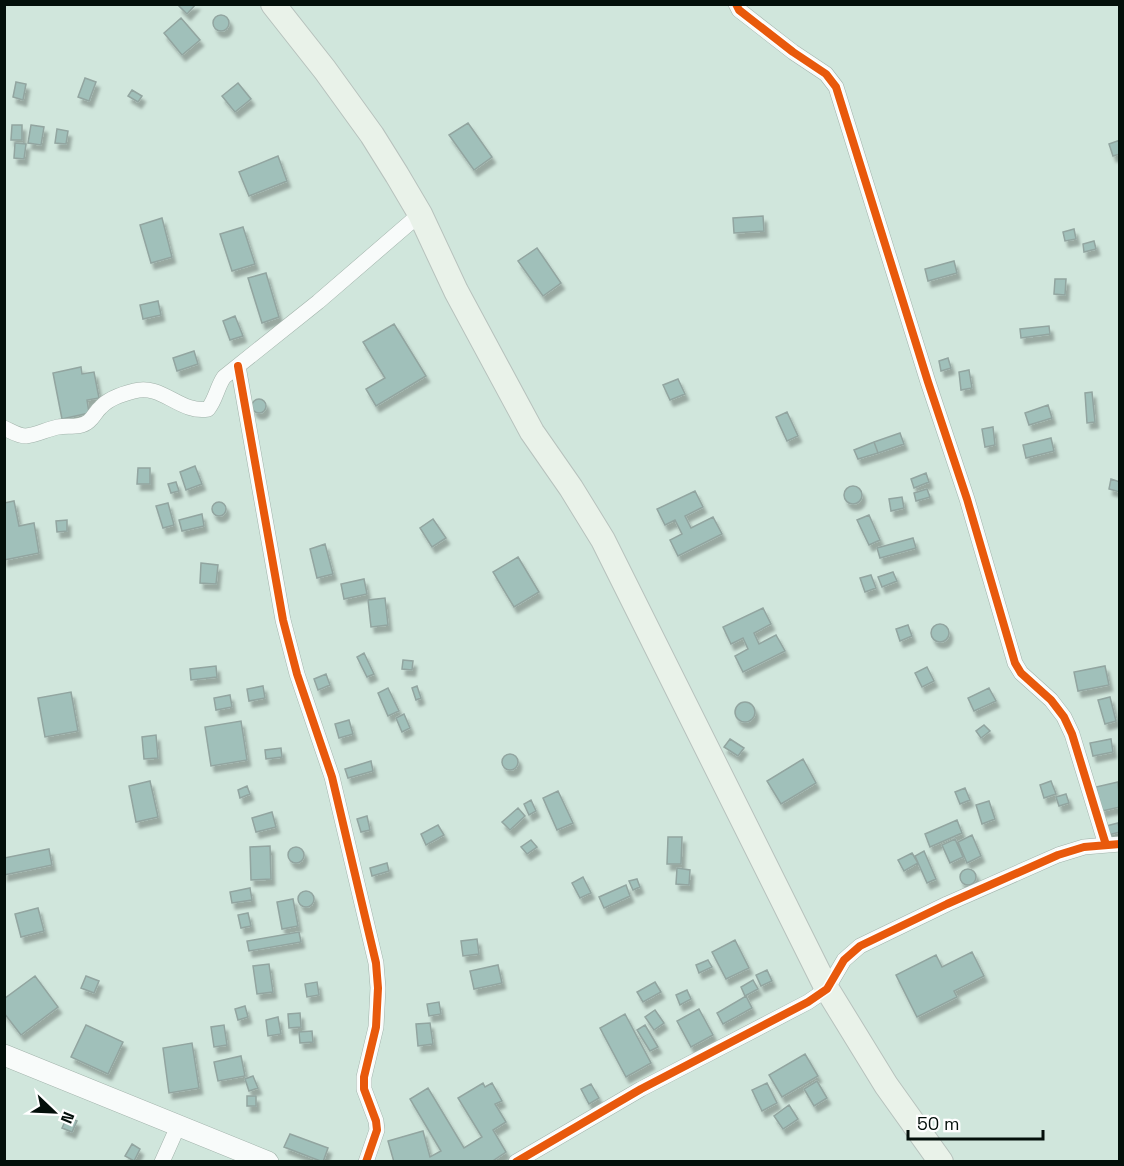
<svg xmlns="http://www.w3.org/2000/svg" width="1124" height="1166" viewBox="0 0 1124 1166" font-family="'Space Grotesk',sans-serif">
<defs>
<filter id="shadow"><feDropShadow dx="3.5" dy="6" stdDeviation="1.5" flood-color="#0004"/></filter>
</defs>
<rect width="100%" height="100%" fill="#d0e6dc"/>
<path fill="#a0c0ba" stroke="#92a5a0" stroke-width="1.5" filter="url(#shadow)" d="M180 4H196L187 14 179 6Z
M213 23a8 8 0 1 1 16 0a8 8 0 1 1-16 0Z
M181 18 200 40 182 55 164 33Z
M85 78 96 82 89 101 78 97Z
M16 82 26 84 23 100 13 97Z
M238 83 251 99 235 112 222 96Z
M132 90 142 96 138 102 128 96Z
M468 123 492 157 474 170 449 135Z
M12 125H22V140H11Z
M31 125 44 127 41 145 28 143Z
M57 129 68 131 66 144 55 143Z
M1120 140V154L1113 156 1109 144Z
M15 143 26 144 24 159 14 158Z
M278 156 287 181 249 196 239 172Z
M763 216 764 231 734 233 733 218Z
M162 218 172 257 151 263 140 225Z
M243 227 255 264 232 271 220 234Z
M1074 229 1076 239 1065 241 1063 232Z
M1094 241 1096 249 1084 252 1083 244Z
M537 248 561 283 543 296 518 261Z
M954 261 957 273 928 281 925 269Z
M266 273 279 317 262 323 248 278Z
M1055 279H1066L1065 295 1054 294Z
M158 301 161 315 143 319 140 305Z
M235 316 243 336 230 340 223 321Z
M394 324 426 376 376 406 366 389 385 378 363 342Z
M1049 326 1050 334 1021 338 1020 329Z
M194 351 198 364 177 371 173 358Z
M948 358 951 368 941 371 939 361Z
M81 367 82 374 94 372 99 398 87 400 89 413 62 419 53 373Z
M969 370 972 388 961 390 959 372Z
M678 379 685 394 670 400 663 385Z
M1092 392 1095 422 1087 423 1085 393Z
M252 406a7 7 0 1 1 14 0a7 7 0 1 1-14 0Z
M1048 405 1052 418 1029 425 1025 413Z
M787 412 798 436 787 441 776 417Z
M993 427 995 445 985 447 982 429Z
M900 433 904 444 878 453 874 442Z
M1051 438 1054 451 1026 458 1023 445Z
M874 442 878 453 858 459 854 450Z
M195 466 202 484 186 490 180 472Z
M138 468H150V484H137Z
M926 473 929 482 914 488 911 479Z
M1111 479 1120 482V492L1109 489Z
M176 482 179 491 171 493 168 484Z
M844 495a9 9 0 1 1 18 0a9 9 0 1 1-18 0Z
M927 489 930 497 916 501 914 493Z
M695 491 703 507 685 516 691 528 713 517 722 534 678 556 670 540 682 534 675 520 665 525 657 509Z
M902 497 904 508 891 511 889 499Z
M14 501 19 526 34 523 39 553 4 560V503Z
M212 509a7 7 0 1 1 14 0a7 7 0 1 1-14 0Z
M168 503 174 525 163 528 156 506Z
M202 514 204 526 182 531 179 520Z
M869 515 880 540 869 545 857 520Z
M433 519 446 538 432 547 420 528Z
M67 520V531L57 532 56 521Z
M913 538 916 548 880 558 877 548Z
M325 544 333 574 317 578 310 549Z
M518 557 539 592 514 607 493 572Z
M201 563 218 565 216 584 200 583Z
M893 572 897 581 882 587 878 577Z
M871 575 876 588 865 592 860 578Z
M364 579 367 594 344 599 341 584Z
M385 598 388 625 371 627 368 600Z
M763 608 771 624 754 633 759 644 776 635 785 651 743 672 735 656 748 649 743 638 731 644 723 627Z
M931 633a9 9 0 1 1 18 0a9 9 0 1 1-18 0Z
M908 625 912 636 900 641 896 629Z
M364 653 374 674 367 677 357 657Z
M403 660 413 661 412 670 402 669Z
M216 666 217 677 191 680 190 669Z
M1105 666 1109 685 1078 691 1074 672Z
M927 667 934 681 922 687 915 673Z
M326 674 330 685 318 690 314 679Z
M263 686 265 698 249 701 247 689Z
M417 686 421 698 416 700 412 688Z
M388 688 399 711 388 716 378 693Z
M989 688 996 701 974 711 968 698Z
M71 692 78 731 45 737 38 698Z
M230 695 232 707 216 710 214 698Z
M1110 697 1116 721 1105 724 1098 700Z
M735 712a10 10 0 1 1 20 0a10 10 0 1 1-20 0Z
M404 714 410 728 402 732 396 718Z
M349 720 353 734 339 738 335 724Z
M241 721 247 760 211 766 205 727Z
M984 725 990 731 981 738 976 731Z
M156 735 158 758 144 759 142 737Z
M730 739 744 748 738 756 724 747Z
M1111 739 1113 752 1093 756 1090 743Z
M281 748 282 757 266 759 265 750Z
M502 762a8 8 0 1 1 16 0a8 8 0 1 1-16 0Z
M803 759 816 783 781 804 767 781Z
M371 761 373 771 348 778 345 769Z
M150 781 158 817 136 822 129 786Z
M1051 781 1056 794 1044 798 1040 785Z
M1118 782 1120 807 1102 811 1096 787Z
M247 786 250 794 240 798 238 790Z
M965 788 970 800 960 804 955 792Z
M558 791 573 823 557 830 543 798Z
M1066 794 1069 803 1059 806 1056 797Z
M531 800 536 811 529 815 524 804Z
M989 801 995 819 982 824 976 805Z
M518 808 525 816 510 830 502 822Z
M272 812 276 827 256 832 252 818Z
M367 816 370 830 361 832 357 819Z
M957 820 962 833 930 847 925 834Z
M1118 823 1120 832 1108 835 1106 826Z
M438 825 444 835 426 845 421 834Z
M972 835 981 856 967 863 958 842Z
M668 837H682L681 864H667Z
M955 839 963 857 950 863 942 845Z
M531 840 537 847 527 854 521 847Z
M270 846 271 879 251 880 250 847Z
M288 855a8 8 0 1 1 16 0a8 8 0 1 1-16 0Z
M49 849 52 865 4 875V858Z
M924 851 936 879 927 883 915 856Z
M912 853 918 863 904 871 898 860Z
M387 863 389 871 372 876 370 868Z
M677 868 690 870 689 885 676 884Z
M960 877a8 8 0 1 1 16 0a8 8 0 1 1-16 0Z
M583 877 591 893 580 898 572 883Z
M637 879 640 887 633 890 629 881Z
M626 885 630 896 604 908 599 897Z
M250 888 252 900 232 903 230 892Z
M298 899a8 8 0 1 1 16 0a8 8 0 1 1-16 0Z
M293 899 298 926 282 929 277 902Z
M38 908 44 931 21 937 15 914Z
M248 913 251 926 241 928 238 915Z
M299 932 301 942 249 951 247 941Z
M477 939 479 954 463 956 461 941Z
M735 940 749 968 726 979 712 952Z
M972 952 984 976 954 991 957 997 917 1017 896 975 936 955 942 967Z
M708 960 712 967 699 973 696 965Z
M269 964 273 992 257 994 253 966Z
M498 965 502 983 474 989 470 971Z
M767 970 772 981 761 986 756 975Z
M35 976 58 1007 21 1035 4 1013V999Z
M86 976 99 981 94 993 81 988Z
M753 980 758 989 745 996 741 987Z
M317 982 319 995 307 997 305 984Z
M655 982 661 992 643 1002 637 992Z
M687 990 691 999 680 1005 676 995Z
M746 996 752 1008 723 1024 717 1013Z
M439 1002 441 1014 429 1016 427 1004Z
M245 1006 248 1017 238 1020 235 1009Z
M699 1009 713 1035 691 1047 677 1021Z
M655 1010 664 1023 654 1030 645 1017Z
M300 1013 301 1027 289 1028 288 1014Z
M625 1014 651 1063 626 1077 600 1028Z
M278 1017 281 1034 268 1036 266 1020Z
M430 1023 433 1044 418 1046 416 1024Z
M86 1025 123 1042 108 1074 71 1057Z
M224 1025 227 1045 214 1047 211 1027Z
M645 1025 658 1047 650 1051 637 1030Z
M312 1031 313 1042 300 1043 299 1032Z
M192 1043 199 1088 169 1093 163 1048Z
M805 1054 818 1076 782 1097 769 1075Z
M241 1056 245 1076 218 1081 214 1062Z
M253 1076 258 1088 249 1091 245 1079Z
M817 1081 827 1098 814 1106 804 1089Z
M483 1083 485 1087 492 1083 502 1101 495 1104 506 1122 493 1130 506 1152 491 1162H394L388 1141 423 1131 430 1157 441 1151 410 1099 428 1088 464 1148 482 1137 458 1098Z
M767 1083 777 1103 762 1111 752 1090Z
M591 1084 599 1098 589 1104 581 1089Z
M247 1096H256V1106H247Z
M789 1105 798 1119 783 1129 774 1116Z
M67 1117 77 1121 72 1132 62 1128Z
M290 1134 328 1148 323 1162 284 1147Z
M132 1144 140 1149 134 1161 125 1156Z"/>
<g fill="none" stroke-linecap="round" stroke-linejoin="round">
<g stroke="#a1b2aa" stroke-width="16">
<path id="street" d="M736 4 739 10 793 52 826 74 836 87 928 382 967 499 1015 663 1021 673 1051 700 1064 717 1072 734 1106 845
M238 366 283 620 297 674 332 777 376 963 378 988 376 1027 364 1077V1089L376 1121 377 1130 366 1162
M4 428C11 431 18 436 26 436 37 435 47 429 58 427 68 425 80 429 89 421 94 417 96 411 101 407 109 398 122 394 134 391 162 383 180 414 208 409 216 399 217 387 224 377L318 302 420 214
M162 1162 179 1124
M516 1162 641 1089 808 1002 827 989 844 960 860 946 947 904 1058 855 1084 847 1120 844"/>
</g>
<g stroke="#a1b2aa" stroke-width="22">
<path id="secondary" d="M4 1055 268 1162"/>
</g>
<g stroke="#b7c2bd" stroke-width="26">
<path id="primary" d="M273 4 325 70 372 135 397 175 420 214 456 291 532 432 571 488 603 540 827 989 886 1085 941 1162"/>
</g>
<use href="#street" stroke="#f8fbfa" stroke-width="15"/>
<use href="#secondary" stroke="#f8fbfa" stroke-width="21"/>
<use href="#primary" stroke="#e9f2e9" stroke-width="24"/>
<g stroke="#fff" stroke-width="11">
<path id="cycleway" d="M736 4 739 10 793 52 826 74 836 87 928 382 967 499 1015 663 1021 673 1051 700 1064 717 1072 734 1106 845
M238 366 283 620 297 674 332 777 376 963 378 988 376 1027 364 1077V1089L376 1121 377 1130 366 1162
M516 1162 641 1089 808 1002 827 989 844 960 860 946 947 904 1058 855 1084 847 1120 844"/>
</g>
<use href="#cycleway" stroke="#e8590c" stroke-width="8"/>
</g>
<rect width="1124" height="1166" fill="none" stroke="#030f0a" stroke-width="12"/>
<g transform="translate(54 1112) rotate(113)" stroke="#ffffff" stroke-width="4.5" paint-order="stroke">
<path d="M0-4.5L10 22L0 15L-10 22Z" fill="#030f0a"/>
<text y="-9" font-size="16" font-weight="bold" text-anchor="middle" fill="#030f0a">N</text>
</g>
<path d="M908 1130v9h135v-9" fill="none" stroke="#030f0a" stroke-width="3"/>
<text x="917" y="1130" font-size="18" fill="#030f0a" stroke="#ffffff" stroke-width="4.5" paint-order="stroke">50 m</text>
</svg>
